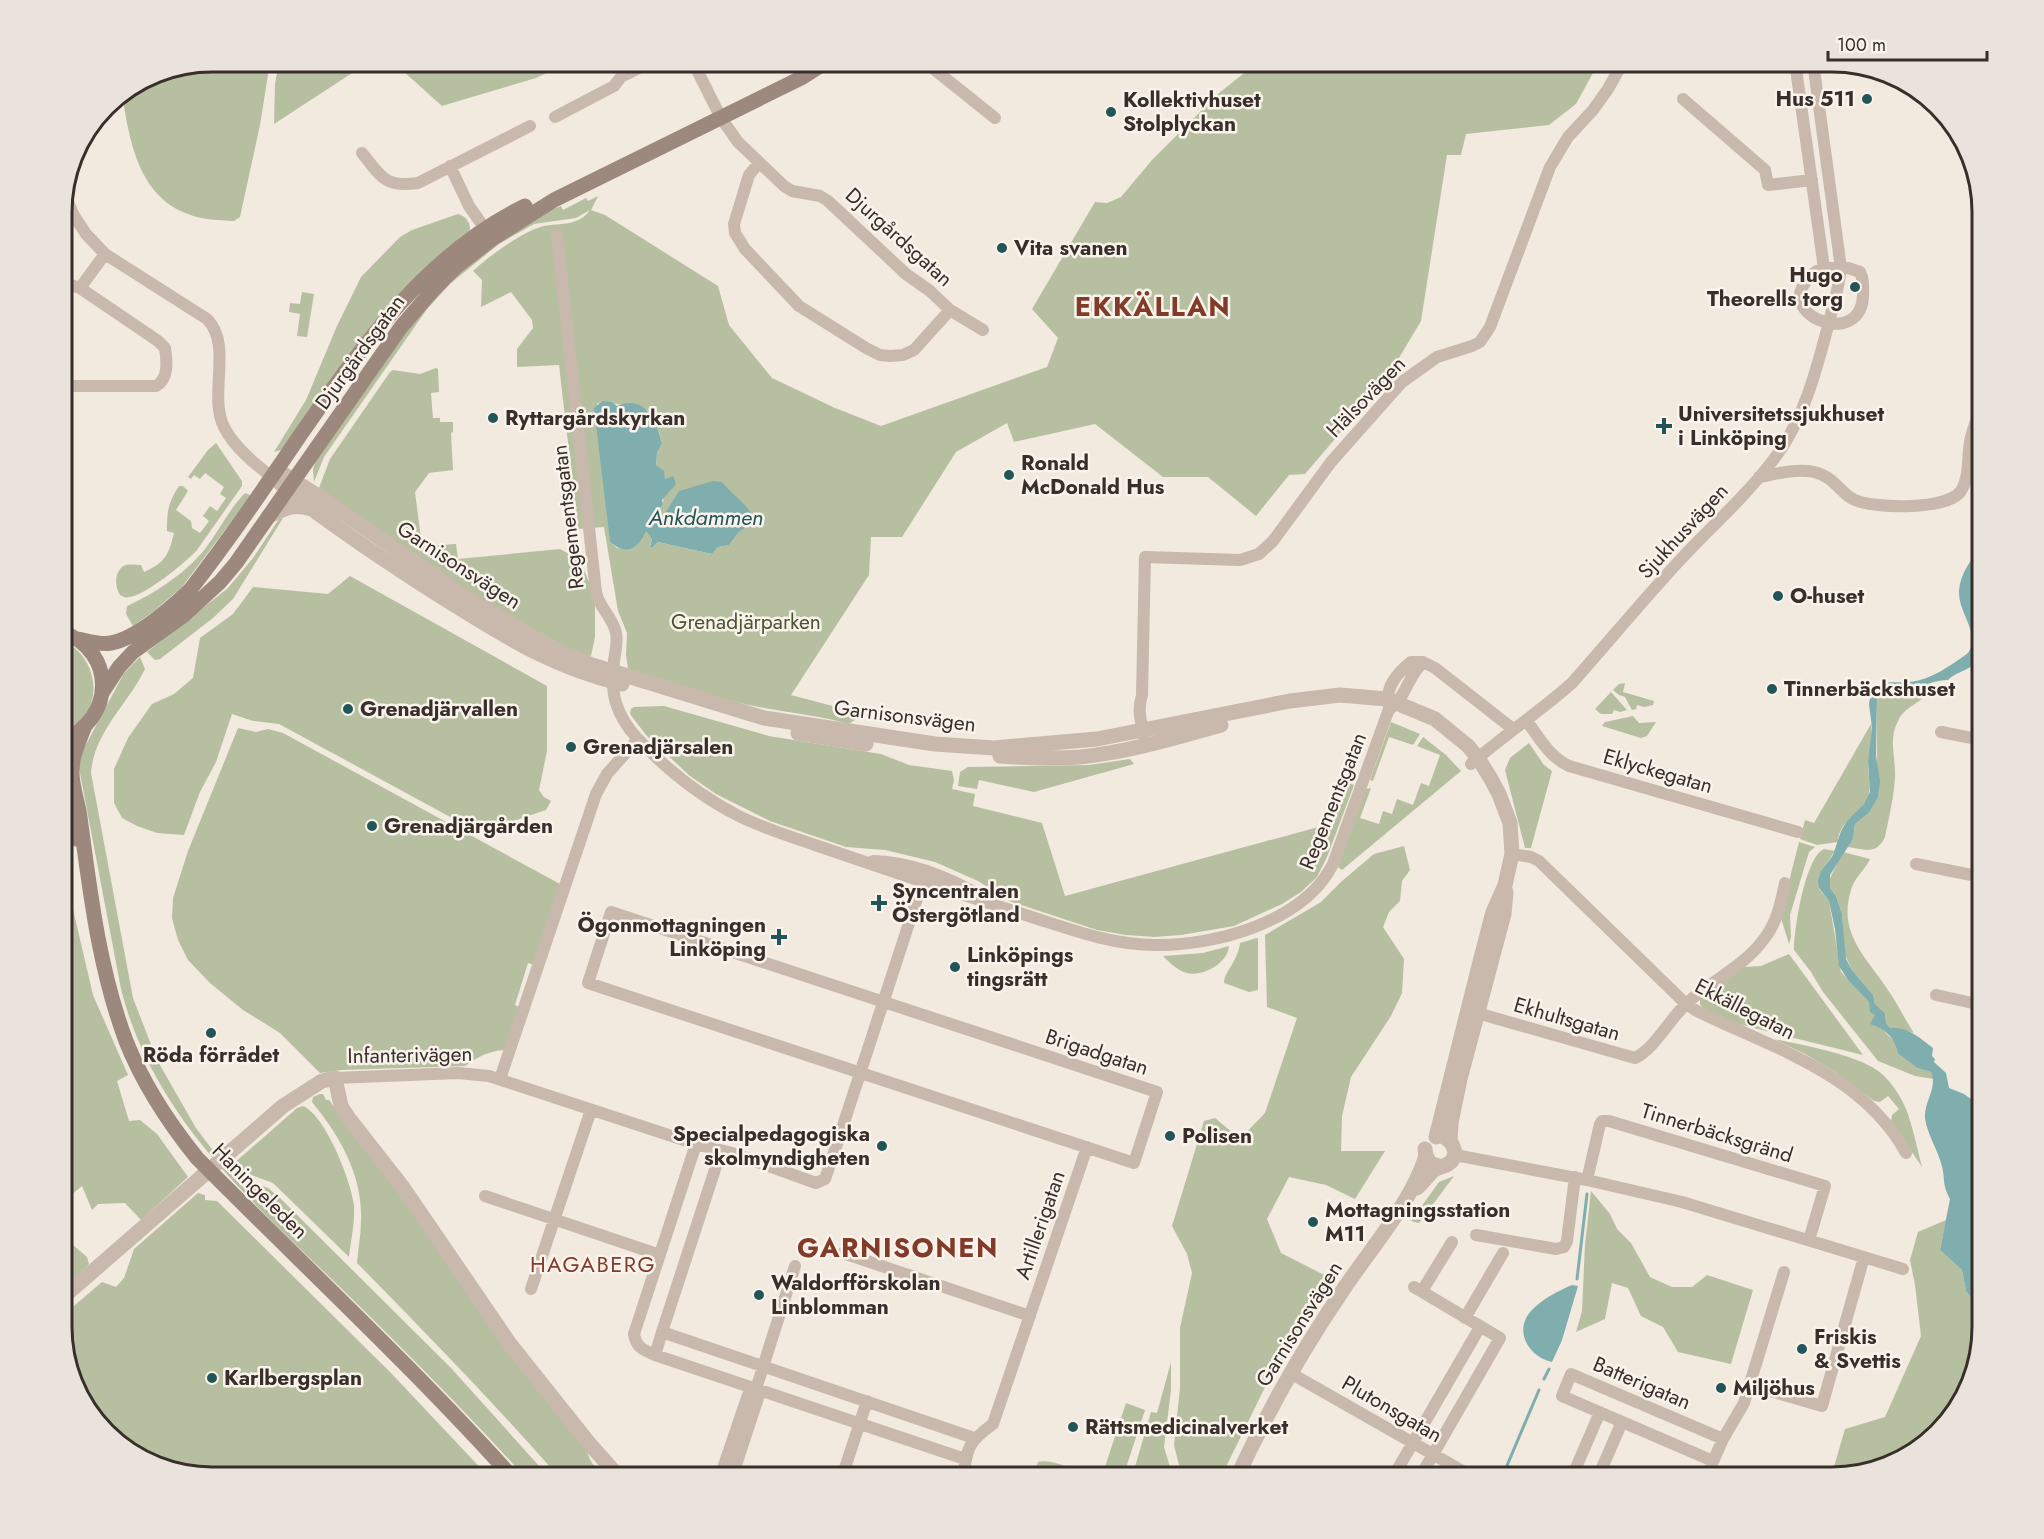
<svg xmlns="http://www.w3.org/2000/svg" width="2044" height="1539" viewBox="0 0 2044 1539" font-family="Jost,sans-serif">
<rect width="100%" height="100%" fill="#f2e9df"/>
<path fill="#b6c0a0" fill-rule="evenodd" d="M212 62H270L260 125 240 217 234 221C219 220 202 220 188 214 138 196 129 139 122 93L154 73Z
M279 62H369L274 124 275 84Z
M393 62H570L536 78 442 106Z
M1274 62H1599L1576 104 1549 125 1466 134 1461 155H1447L1421 321 1387 378 1305 474 1289 475 1256 516 1208 477H1163L1095 424 1014 442 1007 423 956 452 902 537H871L869 575 791 695 863 714 849 724C821 716 792 713 764 708 720 700 677 685 635 673L628 668 626 655 627 633 618 611 604 527 578 529 559 365 517 367V349L533 328 532 320 511 292 481 307 482 280 473 271C488 257 524 230 544 226 561 223 579 226 590 210L576 218 534 224 499 244 451 283 427 309 324 457 314 482 313 470 315 462 415 318 458 272 539 214 561 206 563 210 586 198 588 201 598 196 591 210 605 215 718 286 729 325 772 378 835 408 881 426 1047 367 1058 338 1032 309 1095 202 1107 203 1121 197 1152 160 1219 93 1243 74ZM602 401 647 410 659 432 662 443 657 453 656 465 665 480 663 504 654 515 662 518 722 482C725 486 728 491 732 495 746 508 748 503 752 524L739 532 729 545 718 547 712 554 658 542 653 547 650 546 652 539 646 530 627 549 617 548 610 542 597 404Z
M458 214C468 217 472 225 469 235L285 446 281 450 274 452 306 400 337 326 361 277 400 237 412 230Z
M302 292 314 294 307 337 297 336 300 314 289 312 290 303 300 304Z
M436 368 438 369 439 392 431 393 433 418H440V422H453V432L451 433 453 470 429 473 415 492 422 546 456 544 458 559 560 549 580 560 595 597V637L591 656 578 654 459 587 319 488 330 459 390 372 393 370 420 374Z
M216 443 242 481V486L197 550C186 562 145 596 129 597 125 598 124 597 120 595 115 588 114 574 122 567 126 563 136 565 141 565L144 572C165 563 169 554 174 533L167 531C167 511 168 503 179 486H183L188 491 176 510 191 521 192 528 200 533 209 521 203 516 210 506 217 511 226 498 220 494 224 487 205 473 200 479 194 475 191 479 188 477 208 450Z
M245 493 250 495 249 498 182 587 154 611 133 626 126 614 127 606C154 594 186 573 205 549 219 531 229 509 245 493Z
M283 518 233 599 213 618 160 659 155 660 147 652 228 588 253 558 279 519Z
M350 576 547 686V751L539 790 544 797 551 801 546 810 489 829 476 831 279 724 253 721 232 714 216 762 200 792 184 835 157 833 137 826 122 818 114 803V769L128 738 152 704 174 694 193 678 200 638 233 614 253 587 328 594Z
M62 640C102 658 106 717 62 730Z
M140 657 145 669C128 704 94 732 91 773L133 998 157 1060 196 1128 226 1168 238 1177 268 1188 279 1197 451 1368 549 1477H525C468 1414 408 1354 348 1295 255 1204 154 1120 121 989L79 768 83 750 124 673Z
M1625 683 1623 692 1654 701 1653 705 1644 707 1637 705 1636 709 1632 710 1625 697 1619 695 1613 690 1619 684Z
M1931 683C1926 705 1906 703 1898 721 1888 739 1896 758 1895 777 1894 797 1889 817 1885 837 1876 856 1864 849 1847 847L1853 839 1855 824 1869 813 1877 765V697C1886 687 1917 689 1931 683Z
M1611 692 1627 710 1620 712 1614 710 1612 714H1601L1595 709Z
M664 706 769 736 881 754 909 765 952 771 954 780 952 789 975 794 973 806 1042 823 1065 896 1333 823 1348 782 1354 785 1327 857 1317 877 1301 892 1282 904 1234 926 1181 935 1154 937 1126 935 1097 930 1009 901 978 881 935 862 885 850 846 847 770 821 716 794 690 776 646 735 630 714 631 709 634 707Z
M1633 716 1639 723 1656 722 1647 736 1641 738 1602 726 1605 722Z
M1391 722 1420 734 1413 745 1389 737 1373 781 1370 780Z
M1871 724C1873 737 1870 749 1868 762 1867 775 1873 787 1867 799 1859 815 1838 822 1838 842L1817 845 1800 839 1805 820 1814 823Z
M238 728 256 732 268 729 283 733 560 884 534 965 528 963 515 1005 519 1007 504 1050C488 1051 478 1057 465 1066L342 1070 320 1073 280 1033 243 1010 210 983 188 960 178 940 172 918 173 898 188 851Z
M1423 737 1446 755 1461 771 1342 870 1338 867 1366 789 1371 788 1360 818 1379 824 1383 811 1392 814 1397 799 1413 805 1421 783 1429 786 1440 755 1417 746Z
M1529 743 1544 765 1552 771 1531 848H1525L1505 770 1510 758Z
M1130 759 1134 764 1034 792 979 780 977 789 958 786 960 772 968 767 1089 765Z
M1799 842 1815 847 1809 852 1790 915 1791 937 1789 944 1781 918 1782 909Z
M1404 846 1410 870 1402 881 1400 901 1389 912 1383 927 1404 959 1402 993 1391 1016 1351 1077 1342 1116 1341 1151H1385L1355 1199 1326 1185 1289 1177 1267 1219 1281 1253 1332 1279 1290 1351 1270 1377 1221 1477H1182L1174 1445 1180 1388V1328L1192 1273 1187 1254 1172 1226 1204 1121 1215 1118 1240 1139 1265 1113 1297 1018 1267 1007 1265 935 1321 902 1342 881 1374 854Z
M1824 849 1835 851 1821 871 1819 889 1829 901 1841 972 1869 1002 1881 1028 1897 1044V1050L1917 1068 1931 1072 1934 1079 1915 1076 1878 1061 1823 992 1811 972 1794 950C1794 930 1805 857 1824 849Z
M1843 852 1870 859C1865 870 1854 878 1851 890 1837 935 1868 958 1890 993 1899 1006 1905 1020 1914 1033L1897 1028H1890L1886 1023 1885 1013 1875 1004 1873 995 1852 970 1845 955 1842 914 1836 896 1830 888 1829 880Z
M62 862 93 995 128 1075 117 1081 129 1121 140 1120 157 1134 188 1177 141 1220 125 1203 98 1204 92 1210 82 1186 65 1200 62 1193Z
M1257 938 1258 939V990L1249 992 1224 983C1224 972 1238 961 1240 943Z
M1229 946C1228 963 1203 977 1187 973 1178 971 1170 963 1163 956L1203 953Z
M1789 954 1863 1055 1738 1024 1705 1010 1700 1004V998L1743 967 1761 966Z
M1774 1039C1806 1046 1843 1052 1872 1067 1887 1075 1900 1094 1906 1109 1913 1127 1917 1148 1922 1167L1891 1121 1892 1115 1899 1109 1888 1096 1880 1102 1874 1101 1835 1072 1805 1054Z
M320 1094H323L326 1100H329L362 1146 387 1175 587 1450C591 1470 600 1467 612 1477H559C494 1403 426 1333 357 1263 358 1249 361 1235 361 1221 363 1176 340 1136 312 1102L313 1097Z
M303 1106C326 1116 351 1181 354 1205 355 1222 351 1240 349 1257L273 1183 243 1172 233 1164 297 1108Z
M1454 1176 1419 1223 1411 1221 1439 1182Z
M1591 1191 1610 1214 1617 1229 1631 1243 1650 1277 1672 1287H1692L1707 1275 1753 1290 1731 1364 1678 1352 1663 1327 1641 1316 1628 1288 1612 1283 1605 1319 1576 1332 1582 1311 1585 1245Z
M198 1193 205 1195V1200L217 1201 391 1373 489 1477H211L163 1469 120 1446 77 1394 64 1345 73 1342 62 1316 102 1282 116 1287 124 1278 134 1249Z
M1946 1220 1940 1250 1962 1270 1966 1291 1982 1313V1328L1974 1376 1951 1419 1899 1462 1831 1477 1845 1429 1885 1417 1921 1336 1915 1285 1910 1260 1918 1232Z
M73 1245 87 1257 89 1264 76 1278 62 1288V1246Z
M1171 1362V1390L1164 1447 1173 1477H1132L1151 1412 1157 1413Z
M1126 1403 1145 1410 1123 1477H1033L1038 1462C1051 1459 1065 1467 1078 1470 1087 1473 1094 1472 1102 1476Z"/>
<path fill="#80adad" d="M602 401 612 402 617 406C645 394 656 420 662 443L657 453 656 465 664 471 665 479 673 476 676 484 662 500 663 504 654 516 662 518 679 491 713 481 722 482C732 495 746 502 753 517L752 524 739 532 729 545 718 547 712 554 658 542 653 547H650L652 539 646 531C638 549 627 556 610 542L594 408Z
M1982 545V564L1975 574 1971 605 1975 618 1982 624C1982 646 1987 659 1965 670 1958 673 1953 675 1948 680 1935 680 1923 686 1910 689 1902 690 1893 690 1885 692 1879 693 1881 693 1877 697L1876 756 1880 781 1878 797 1869 813 1855 824 1853 839 1830 875V888L1836 896 1842 914 1846 959 1852 970 1873 995 1875 1004 1885 1013 1886 1023 1890 1028C1907 1026 1920 1038 1933 1048L1932 1056 1935 1059 1934 1062 1946 1073 1949 1088 1964 1094 1982 1107V1313L1966 1291 1962 1270 1940 1250 1950 1199C1941 1182 1946 1178 1941 1163 1937 1148 1927 1134 1925 1118 1924 1101 1938 1088 1931 1072L1917 1068 1898 1053C1895 1038 1886 1029 1870 1024L1875 1015 1870 1012 1869 1002 1848 980 1839 966 1835 929 1829 901 1819 888 1818 881 1821 871 1833 855 1841 831 1847 821 1864 804 1870 792 1868 762 1872 728 1869 704 1872 687C1885 680 1896 683 1909 682 1931 680 1950 666 1968 653 1981 633 1958 613 1959 591 1960 573 1972 559 1982 545Z
M1572 1285 1578 1286 1562 1340 1552 1362C1529 1357 1513 1331 1531 1311 1542 1299 1558 1291 1572 1285Z"/>
<g fill="none" stroke-linecap="round" stroke-linejoin="round">
<path stroke="#80adad" stroke-width="3" d="M1577 1279 1587 1194
M1544 1379 1549 1369
M1503 1475 1539 1390"/>
<path stroke="#c9b8ac" stroke-width="12" d="M693 62 721 118 738 142 784 186 792 191 820 196 828 201 906 274 930 291 950 310 983 330
M925 62 995 118
M1795 62 1824 268
M1909 84C1911 91 1919 94 1925 94
M1683 99 1765 170 1768 185 1812 180
M555 117 614 86 621 77 651 62
M362 153C381 176 384 188 418 183L530 126
M759 163 749 175 734 224 735 233 745 249 799 306 866 348 880 355 890 356 903 355 914 350 950 310
M450 166 469 206 490 236
M64 192 73 214 86 234 105 254 207 319C233 345 208 395 224 427 234 447 255 464 272 477
M557 235 596 592C599 608 613 617 616 633 618 643 615 652 614 661 610 692 615 714 637 738 665 768 700 796 737 815 762 828 789 836 815 845 851 857 886 869 921 881 961 894 1001 907 1041 920 1078 932 1115 945 1155 945 1215 946 1304 922 1333 864L1389 709
M1824 268H1848L1860 272C1864 280 1863 287 1863 296 1861 346 1784 319 1803 286 1808 277 1815 271 1824 268Z
M62 282 80 288
M62 386H156C169 379 167 361 165 348L158 341 80 288 105 254
M1759 477C1776 474 1797 468 1814 472 1836 477 1840 494 1855 500 1875 509 1948 510 1961 491 1970 476 1967 458 1970 442 1972 429 1977 419 1982 407
M1389 707C1384 688 1397 673 1411 662H1423L1435 668 1513 729
M1390 709C1407 696 1407 677 1423 662
M1526 720C1539 737 1549 757 1569 766L1798 832
M1941 732 1982 740
M1144 736C1141 719 1137 713 1142 695L1145 557 1240 560 1259 554 1273 541 1331 462 1402 382 1437 357 1472 346 1480 342 1490 327 1550 167 1568 137 1593 110 1608 89 1623 62
M1471 764C1504 735 1541 711 1573 682 1609 641 1644 599 1681 559 1712 526 1746 496 1774 459 1803 421 1816 372 1828 326 1833 306 1839 288 1841 268L1813 62
M1512 854 1531 857 1539 861 1686 1004 1697 1011C1773 1048 1863 1074 1906 1153
M873 861C911 862 948 877 981 896
M1916 864 1982 877
M611 912 1157 1092 1134 1163 588 983Z
M1936 995 1982 1005
M1470 1011 1635 1058C1654 1049 1670 1019 1686 1004 1710 981 1744 967 1764 939 1777 923 1781 902 1785 883
M335 1078 458 1073 489 1076 696 1144 732 1153 816 1183 825 1179 838 1141 926 871
M500 1079 596 794 607 774 638 739
M696 1144 634 1334C636 1347 643 1350 655 1355L965 1459
M721 1151 662 1332 974 1438
M1455 1155 1587 1180 1682 1202 1903 1269
M1587 1180 1600 1124 1602 1121H1609L1825 1186 1809 1240
M485 1196 660 1255
M1476 1235 1556 1249 1564 1247 1567 1241 1575 1177
M843 1253 1030 1316
M1414 1287 1500 1338 1420 1477
M531 1289 591 1110
M1422 1291 1452 1242
M1465 1318 1503 1253
M655 1355 662 1332
M1292 1374 1473 1477
M1750 1385 1822 1406 1864 1257
M756 1389 795 1266
M1713 1461 1562 1396 1571 1374 1723 1439
M720 1477 748 1395 756 1389 758 1398 732 1477
M842 1477 867 1401
M963 1477C967 1448 968 1442 993 1424L1087 1147
M1393 1477 1480 1327
M1572 1477 1600 1412
M1598 1477 1622 1422
M1706 1477 1723 1439 1744 1403 1784 1272"/>
<path stroke="#c9b8ac" stroke-width="15" d="M277 470 320 497 471 601 558 651 592 665 764 718 935 744 994 748 1097 739 1290 701 1340 695 1387 699 1435 719 1468 746 1478 758 1491 779 1499 794 1510 823 1512 854 1505 885 1493 912 1481 958 1436 1137
M280 483C292 492 304 503 316 512 364 547 414 580 464 611 517 644 561 669 622 684
M269 516C285 508 294 503 311 509
M798 733 866 744
M1000 756C1027 758 1054 759 1080 757 1128 752 1175 738 1221 725
M1450 1141 1451 1123 1460 1079 1504 914 1506 892
M1425 1149 1426 1156 1430 1163 1441 1167
M1417 1188C1423 1183 1428 1175 1434 1170 1439 1167 1443 1167 1448 1164 1460 1157 1454 1142 1444 1137
M62 1298 283 1106 322 1081 335 1078 341 1106 348 1117 402 1186 510 1344 588 1442 619 1477
M1237 1477C1267 1412 1304 1347 1345 1287 1372 1247 1411 1203 1426 1156"/>
<path stroke="#9d887d" stroke-width="15" d="M1649 62 1672 64 1754 62
M78 639C88 641 100 645 111 643 138 638 170 609 190 590 229 540 265 487 301 434 363 345 425 255 525 206
M102 693 119 667 133 652 183 616 220 582 236 563 401 327 433 290 457 266 492 239 554 200 803 77 826 62
M84 728C79 742 72 756 72 772 72 787 78 802 80 817 90 892 99 969 126 1041 143 1084 168 1122 197 1158 302 1264 412 1366 512 1477
M62 740C115 720 117 651 62 632
M62 797 76 839"/>
</g>
<g fill="#225557" stroke="#f9f3ec" stroke-width="2">
<circle cx="1867" cy="99" r="6"/>
<circle cx="1111" cy="112" r="6"/>
<circle cx="1002" cy="248" r="6"/>
<circle cx="1855" cy="287" r="6"/>
<circle cx="493" cy="418" r="6"/>
<path d="M1661 417h6v6h6v6h-6v6h-6v-6h-6v-6h6z"/>
<circle cx="1009" cy="475" r="6"/>
<circle cx="1778" cy="596" r="6"/>
<circle cx="1772" cy="689" r="6"/>
<circle cx="348" cy="709" r="6"/>
<circle cx="571" cy="747" r="6"/>
<circle cx="372" cy="826" r="6"/>
<path d="M876 894h6v6h6v6h-6v6h-6v-6h-6v-6h6z"/>
<path d="M776 928h6v6h6v6h-6v6h-6v-6h-6v-6h6z"/>
<circle cx="955" cy="967" r="6"/>
<circle cx="211" cy="1033" r="6"/>
<circle cx="1170" cy="1136" r="6"/>
<circle cx="882" cy="1146" r="6"/>
<circle cx="1313" cy="1222" r="6"/>
<circle cx="759" cy="1295" r="6"/>
<circle cx="1802" cy="1349" r="6"/>
<circle cx="212" cy="1378" r="6"/>
<circle cx="1721" cy="1388" r="6"/>
<circle cx="1073" cy="1427" r="6"/>
</g>
<g text-anchor="middle" stroke-width="5" stroke-linejoin="round" paint-order="stroke">
<g font-size="21" font-weight="bold" fill="#382e2a" stroke="#f9f3ec" text-anchor="start">
<text x="1855" y="106" text-anchor="end">Hus 511</text>
<text x="1123" y="107">Kollektivhuset<tspan x="1123" dy="24">Stolplyckan</tspan></text>
<text x="1014" y="255">Vita svanen</text>
<text x="1843" y="282" text-anchor="end">Hugo<tspan x="1843" dy="24">Theorells torg</tspan></text>
<text x="1678" y="421">Universitetssjukhuset<tspan x="1678" dy="24">i Linköping</tspan></text>
<text x="505" y="425">Ryttargårdskyrkan</text>
<text x="1021" y="470">Ronald<tspan x="1021" dy="24">McDonald Hus</tspan></text>
<text x="1790" y="603">O-huset</text>
<text x="1784" y="696">Tinnerbäckshuset</text>
<text x="360" y="716">Grenadjärvallen</text>
<text x="583" y="754">Grenadjärsalen</text>
<text x="384" y="833">Grenadjärgården</text>
<text x="892" y="898">Syncentralen<tspan x="892" dy="24">Östergötland</tspan></text>
<text x="766" y="932" text-anchor="end">Ögonmottagningen<tspan x="766" dy="24">Linköping</tspan></text>
<text x="967" y="962">Linköpings<tspan x="967" dy="24">tingsrätt</tspan></text>
<text x="211" y="1062" text-anchor="middle">Röda förrådet</text>
<text x="870" y="1141" text-anchor="end">Specialpedagogiska<tspan x="870" dy="24">skolmyndigheten</tspan></text>
<text x="1182" y="1143">Polisen</text>
<text x="1325" y="1217">Mottagningsstation<tspan x="1325" dy="24">M11</tspan></text>
<text x="771" y="1290">Waldorfförskolan<tspan x="771" dy="24">Linblomman</tspan></text>
<text x="1814" y="1344">Friskis<tspan x="1814" dy="24">&amp; Svettis</tspan></text>
<text x="224" y="1385">Karlbergsplan</text>
<text x="1733" y="1395">Miljöhus</text>
<text x="1085" y="1434">Rättsmedicinalverket</text>
</g>
<g font-size="21" fill="#382e2a" stroke="#f9f3ec">
<text transform="translate(899 237) rotate(42)" y="7">Djurgårdsgatan</text>
<text transform="translate(360 352) rotate(-54)" y="7">Djurgårdsgatan</text>
<text transform="translate(1366 397) rotate(-46)" y="7">Hälsovägen</text>
<text transform="translate(568 517) rotate(-97)" y="7">Regementsgatan</text>
<text transform="translate(1683 531) rotate(-47)" y="7">Sjukhusvägen</text>
<text transform="translate(459 565) rotate(33)" y="7">Garnisonsvägen</text>
<text transform="translate(905 716) rotate(7)" y="7">Garnisonsvägen</text>
<text transform="translate(1658 771) rotate(16)" y="7">Eklyckegatan</text>
<text transform="translate(1333 801) rotate(-68)" y="7">Regementsgatan</text>
<text transform="translate(1745 1009) rotate(27)" y="7">Ekkällegatan</text>
<text transform="translate(1567 1019) rotate(16)" y="7">Ekhultsgatan</text>
<text transform="translate(1097 1052) rotate(18)" y="7">Brigadgatan</text>
<text transform="translate(410 1055) rotate(-1)" y="7">Infanterivägen</text>
<text transform="translate(1717 1133) rotate(17)" y="7">Tinnerbäcksgränd</text>
<text transform="translate(260 1191) rotate(45)" y="7">Haningeleden</text>
<text transform="translate(1040 1225) rotate(-71)" y="7">Artillerigatan</text>
<text transform="translate(1299 1324) rotate(-58)" y="7">Garnisonsvägen</text>
<text transform="translate(1642 1383) rotate(23)" y="7">Batterigatan</text>
<text transform="translate(1392 1409) rotate(30)" y="7">Plutonsgatan</text>
</g>
<g font-size="21" fill="#48552f" stroke="#f9f3ec">
<text x="746" y="629">Grenadjärparken</text>
</g>
<g font-size="22" font-style="italic" fill="#225557" stroke="#f9f3ec">
<text x="706" y="525">Ankdammen</text>
</g>
<g font-size="22" letter-spacing="1.5" fill="#823b28" stroke="#f9f3ec">
<text x="593" y="1272">HAGABERG</text>
</g>
<g font-size="27" font-weight="bold" letter-spacing="1.5" fill="#823b28" stroke="#f9f3ec">
<text x="1153" y="316">EKKÄLLAN</text>
<text x="898" y="1257">GARNISONEN</text>
</g>
</g>
<path d="M0 0H2044V1539H0ZM212 72H1832A140 140 0 0 1 1972 212V1327A140 140 0 0 1 1832 1467H212A140 140 0 0 1 72 1327V212A140 140 0 0 1 212 72Z" fill="#eae3dc" fill-rule="evenodd"/>
<path fill="none" stroke="#382e2a" stroke-width="3" d="M212 72H1832A140 140 0 0 1 1972 212V1327A140 140 0 0 1 1832 1467H212A140 140 0 0 1 72 1327V212A140 140 0 0 1 212 72Z"/>
<path d="M1828 51v9h159v-9" fill="none" stroke="#382e2a" stroke-width="3"/>
<text x="1837" y="51" font-size="18" fill="#382e2a" stroke="#f9f3ec" stroke-width="4.5" paint-order="stroke">100 m</text>
</svg>
